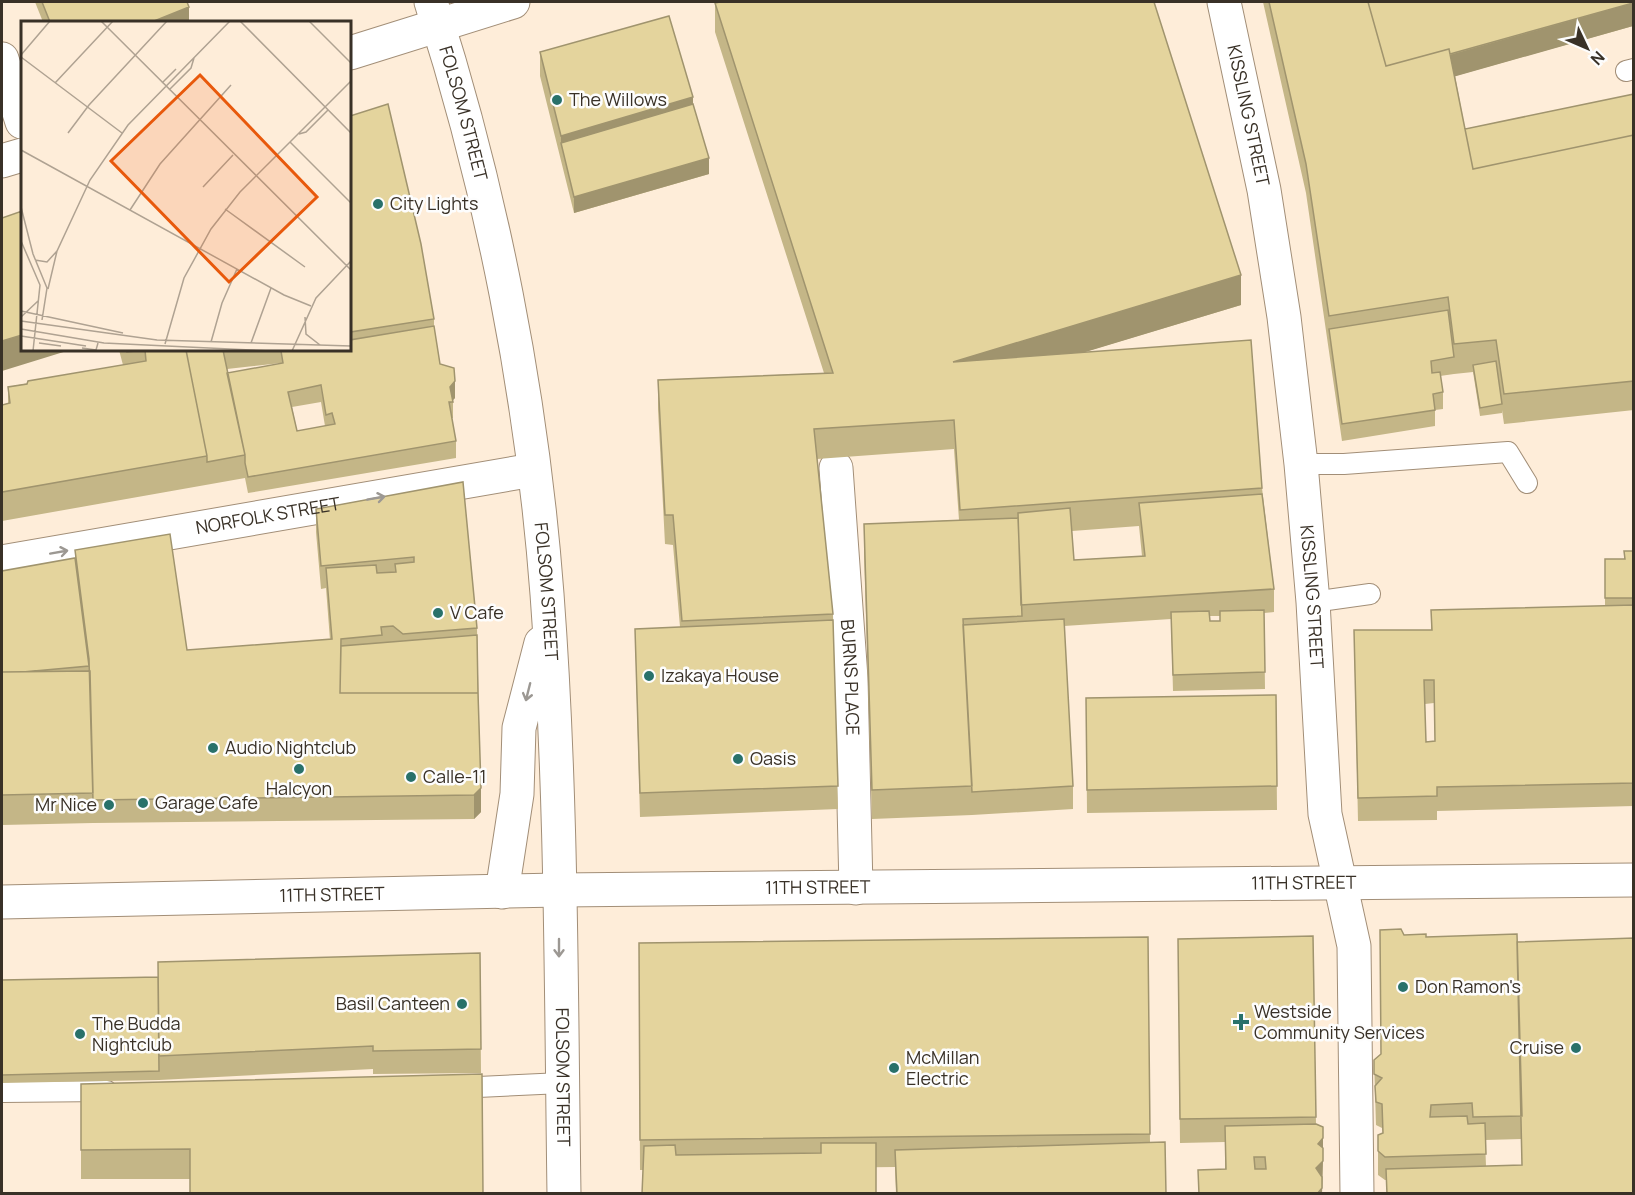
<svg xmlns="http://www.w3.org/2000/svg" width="1635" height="1195" viewBox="0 0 1635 1195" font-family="Manrope,sans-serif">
<rect width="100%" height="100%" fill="#feedd9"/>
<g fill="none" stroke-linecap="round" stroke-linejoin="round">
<g stroke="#a28e77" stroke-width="22">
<path id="lane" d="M1626 71 1634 69
M1301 464H1344L1508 452 1527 483
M1313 602 1370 594
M457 1088 562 1083
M2 1092 107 1091"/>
</g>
<g stroke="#a28e77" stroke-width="35">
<g id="street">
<path id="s1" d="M1224 2 1264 190 1284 317 1301 464 1313 602 1325 814 1354 946 1357 1194"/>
<path d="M350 53 513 2"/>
<path d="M2 59 22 122"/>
<path d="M2 161 22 155"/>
<path id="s2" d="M836 468 851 678 856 888"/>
<path id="s3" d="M2 562 533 470"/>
</g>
</g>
<g stroke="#a28e77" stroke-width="35">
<g id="secondary">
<path id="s4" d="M431 2C492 192 532 395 547 594 562 794 561 994 564 1194"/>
<path d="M502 892 517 794 519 728 541 643"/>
<path id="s5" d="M2 902 559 890 1634 880"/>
</g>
</g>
<use href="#lane" stroke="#fff" stroke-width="20"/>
<use href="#street" stroke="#fff" stroke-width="33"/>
<use href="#secondary" stroke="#fff" stroke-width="33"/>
</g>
<path fill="#c4b687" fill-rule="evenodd" d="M35 2H187L189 22H43Z
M1263 2H1633V26L1455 76 1465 129 1634 94V410L1504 424 1502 410V413L1480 416 1473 372 1454 374 1440 376 1443 392V409L1435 410V426L1342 441 1306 193Z
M715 3 1241 305 1081 353 1262 488 1274 589V612L1264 613 1265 689 1173 691 1171 619 1064 626 1073 786V809L972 815 872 819 864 553V524L959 520 954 449 817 459 833 614 838 809 640 817 635 629 680 627 673 545 665 544 658 409V380L824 373 715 32ZM1139 526 1142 556 1074 560 1072 531ZM1210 616H1220V621H1210Z
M540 52 693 104 709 174 574 213 540 76Z
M350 116 434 319V326L440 364 455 398 453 400V418H452L456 441V458L248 493 245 478 2 521V405L8 403V387L123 365 119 350H350ZM281 363V364L227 373V369ZM321 402 325 426 297 431 292 407Z
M463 482 477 628 481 812 474 819 93 823 2 825V571L75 558V550L187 650 330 640 326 588 321 589 316 532V509Z
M1624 551H1634V806L1437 811V820L1358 821 1354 630H1431V610L1605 606V559H1624ZM1434 703 1435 741 1426 742 1425 704Z
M1276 695 1277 810 1087 813 1086 698Z
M1404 935 1426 937 1517 942 1634 1194 1385 1180 1378 1175V1135L1383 1133 1382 1128 1376 1125 1374 1060 1381 1054ZM1521 1139 1522 1165 1486 1166 1485 1140Z
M1313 936 1316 1124 1323 1127 1322 1194H1199L1225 1169V1142L1180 1143 1178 939Z
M1148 937 1150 1142 1166 1194H896L895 1167 640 1170 639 943Z
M480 953 481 1073 373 1074V1069L159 1080 2 1083V980L158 977Z
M81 1084 483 1194 190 1179H81Z"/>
<path fill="#a0946e" d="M1633 3V26L1386 96V73Z
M189 7V22H154V21Z
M693 97V120L561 143V136Z
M709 158V174L574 213V197Z
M1241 275V305L953 392V362Z
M22 335V350H70L2 371V341Z
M455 381V398L450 403V387Z
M481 788V812L474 819V795Z
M1323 1138V1155L1318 1144Z
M1323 1161 1322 1194H1317L1316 1168Z"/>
<path fill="#e4d49d" stroke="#a0946e" stroke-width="1.5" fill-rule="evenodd" d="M42 2H187L189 7 154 21V22H50Z
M720 2H1154L1241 275 953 362 1251 340 1262 488 960 510 954 420 814 429 833 614 682 621 673 515H665L658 380 833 373 715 3Z
M1269 2H1368L1386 66 1449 49 1473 169 1634 135V381L1504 394 1496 340 1454 344 1448 297 1329 316 1306 164Z
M1368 2H1633V3L1450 54 1449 49 1386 66Z
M669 16 693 97 561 136 540 52Z
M1634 94V135L1473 169 1465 129Z
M388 104 421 244 434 319 350 332V116Z
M693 104 709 158 574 197 561 143Z
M22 211V335L2 341V218Z
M1448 310 1454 357 1431 361 1432 373 1440 372 1443 392 1433 394 1435 410 1342 424 1329 329Z
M434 326 440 364 454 368 455 381 450 387 453 402H449L456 441 248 477 245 463V455L227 373 283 363 281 351 289 350H350V340ZM321 385 326 415 332 413 335 424 297 431 288 392Z
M127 350H186L207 456 2 492V405L10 403 8 387 27 384 28 381 146 361 145 350 127 352Z
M186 350H223L245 455 207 462V456Z
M1496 361 1502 404 1480 408 1473 365Z
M463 482 477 628 403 634 393 626 381 627 382 635 341 639 340 693H478L481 788 474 795 93 800 89 659 75 550 170 534 187 650 332 639 326 568 376 565 377 573 396 572 395 564 414 562V557L321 566 316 509Z
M1262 494 1274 589 1021 605 1018 513 1070 508 1074 560 1145 556 1139 503Z
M1018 518 1022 616 963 619 972 786 872 790 864 524Z
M1624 551H1634V598H1605V559H1625Z
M75 558 89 666 23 672H2V571Z
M1634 605V783L1437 787V796L1358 798 1354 630H1432L1431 610ZM1424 680H1434L1435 741 1426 742Z
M1264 610 1265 672 1173 675 1171 612 1209 611 1210 621H1220V611Z
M1064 619 1073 786 972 792 963 625Z
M833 620 838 786 640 793 635 629Z
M477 635 478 693H340L341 646Z
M90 671 93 793 2 795V672Z
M1276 695 1277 786 1087 790 1086 698Z
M1401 929 1404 935 1426 934V937L1517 934 1522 1116 1473 1117 1472 1103 1431 1105 1430 1117 1467 1116 1468 1124 1485 1123 1486 1154 1385 1157 1378 1151V1135L1383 1133 1382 1104 1376 1102 1375 1086 1382 1078 1374 1074V1060L1381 1054 1380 930Z
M1313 936 1316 1117 1180 1119 1178 939Z
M1148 937 1150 1134 640 1140 639 943Z
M1634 938V1194H1387L1386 1169 1522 1165 1517 942Z
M480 953 481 1049 373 1051V1046L159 1056 158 962Z
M158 977 159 1071 2 1075V980Z
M482 1074 483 1194H190V1149L81 1150V1084Z
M1316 1124 1323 1127V1138L1318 1144 1323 1148V1161L1316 1168 1322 1177V1188L1317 1194H1199L1198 1170 1226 1169 1225 1126ZM1254 1157H1265L1266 1169H1255Z
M1165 1142 1166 1194H897L895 1150Z
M821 1143H876V1194H642L644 1146 675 1145 676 1155 821 1153Z"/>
<defs><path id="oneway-shaft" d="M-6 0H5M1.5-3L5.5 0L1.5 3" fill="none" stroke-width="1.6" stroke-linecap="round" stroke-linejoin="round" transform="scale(1.5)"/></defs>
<g stroke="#9c9893">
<use href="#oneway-shaft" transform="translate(376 498) rotate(-10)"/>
<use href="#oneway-shaft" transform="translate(59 552) rotate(-10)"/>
<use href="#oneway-shaft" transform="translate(528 692) rotate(104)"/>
<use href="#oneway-shaft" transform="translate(559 948) rotate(90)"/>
</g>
<g fill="#29716a" stroke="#fdfdfd" stroke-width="2">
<circle cx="557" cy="100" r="6"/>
<circle cx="378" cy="204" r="6"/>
<circle cx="438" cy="613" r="6"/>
<circle cx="649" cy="676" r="6"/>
<circle cx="213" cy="748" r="6"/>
<circle cx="738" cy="759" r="6"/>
<circle cx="299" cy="769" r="6"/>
<circle cx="411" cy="777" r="6"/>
<circle cx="143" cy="803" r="6"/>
<circle cx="109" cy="805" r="6"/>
<circle cx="1403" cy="987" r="6"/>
<circle cx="462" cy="1004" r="6"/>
<path d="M1238 1013h6v6h6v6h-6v6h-6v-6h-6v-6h6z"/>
<circle cx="80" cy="1034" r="6"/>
<circle cx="1576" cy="1048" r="6"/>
<circle cx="894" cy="1068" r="6"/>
</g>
<g text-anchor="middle" stroke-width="5" stroke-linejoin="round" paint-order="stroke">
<g font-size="18" fill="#393127" stroke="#fdfdfd" text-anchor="start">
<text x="569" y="106">The Willows</text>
<text x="390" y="210">City Lights</text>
<text x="450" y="619">V Cafe</text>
<text x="661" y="682">Izakaya House</text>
<text x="225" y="754">Audio Nightclub</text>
<text x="750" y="765">Oasis</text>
<text x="423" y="783">Calle-11</text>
<text x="299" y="795" text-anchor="middle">Halcyon</text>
<text x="155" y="809">Garage Cafe</text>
<text x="97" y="811" text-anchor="end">Mr Nice</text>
<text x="1415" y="993">Don Ramon's</text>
<text x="450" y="1010" text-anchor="end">Basil Canteen</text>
<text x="1254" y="1018">Westside<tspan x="1254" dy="21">Community Services</tspan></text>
<text x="92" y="1030">The Budda<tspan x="92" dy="21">Nightclub</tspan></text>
<text x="1564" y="1054" text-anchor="end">Cruise</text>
<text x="906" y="1064">McMillan<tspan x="906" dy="21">Electric</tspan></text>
</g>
<g font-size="18" fill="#393127" stroke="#fdfdfd">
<text dy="6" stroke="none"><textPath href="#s4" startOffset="116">FOLSOM STREET</textPath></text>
<text dy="6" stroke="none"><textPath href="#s1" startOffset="116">KISSLING STREET</textPath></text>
<text dy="6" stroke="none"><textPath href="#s3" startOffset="270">NORFOLK STREET</textPath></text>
<text dy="6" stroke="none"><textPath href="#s4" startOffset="602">FOLSOM STREET</textPath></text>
<text dy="6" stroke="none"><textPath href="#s1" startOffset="602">KISSLING STREET</textPath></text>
<text dy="6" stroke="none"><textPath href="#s2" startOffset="210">BURNS PLACE</textPath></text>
<text dy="6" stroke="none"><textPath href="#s5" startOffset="1302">11TH STREET</textPath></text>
<text dy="6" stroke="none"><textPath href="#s5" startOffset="816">11TH STREET</textPath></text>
<text dy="6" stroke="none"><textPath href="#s5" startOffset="330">11TH STREET</textPath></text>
<text dy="6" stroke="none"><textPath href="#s4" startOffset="1088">FOLSOM STREET</textPath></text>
</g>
</g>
<g transform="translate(21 21)">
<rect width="330" height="330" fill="#feedd9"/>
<path fill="none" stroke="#afa292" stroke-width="1.5" d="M80 0 330 249M219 0 330 112M288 0 330 42M0 34 29 0M0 36 101 112M34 62 92 0M141 62 155 48M148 69 170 47 173 37M47 112 68 84 146 0M278 113 285 111 307 89M269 121 330 182M0 129 263 274 290 285M182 166 212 134M0 186 12 233 26 267 21 299M204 188 284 246M109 189 139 143 210 64M0 220 19 264 12 330M14 239 26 241 36 230 69 159 107 104 209 0M27 268 36 230M0 290 102 312M0 296 17 280M284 296 285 313 299 324M0 300 136 319 330 325M0 308 83 322 250 330M0 315 65 325M190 321 201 282 216 248M18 322 40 325M230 322 250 267M144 323 163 257 190 208 219 171 330 60M61 327 75 329 77 322M271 330 295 277 330 240"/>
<path fill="#e8590c" fill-opacity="0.15" stroke="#e8590c" stroke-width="3" d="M179 54 296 176 208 261 90 140Z"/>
<rect width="330" height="330" fill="none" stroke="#393127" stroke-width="3"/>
</g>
<rect width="1635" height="1195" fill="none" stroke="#393127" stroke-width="6"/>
<g transform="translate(1587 48) rotate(134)" stroke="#fdfdfd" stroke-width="4.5" paint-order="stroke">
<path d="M0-4.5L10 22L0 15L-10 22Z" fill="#393127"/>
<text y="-9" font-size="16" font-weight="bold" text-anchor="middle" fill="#393127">N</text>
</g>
</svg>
